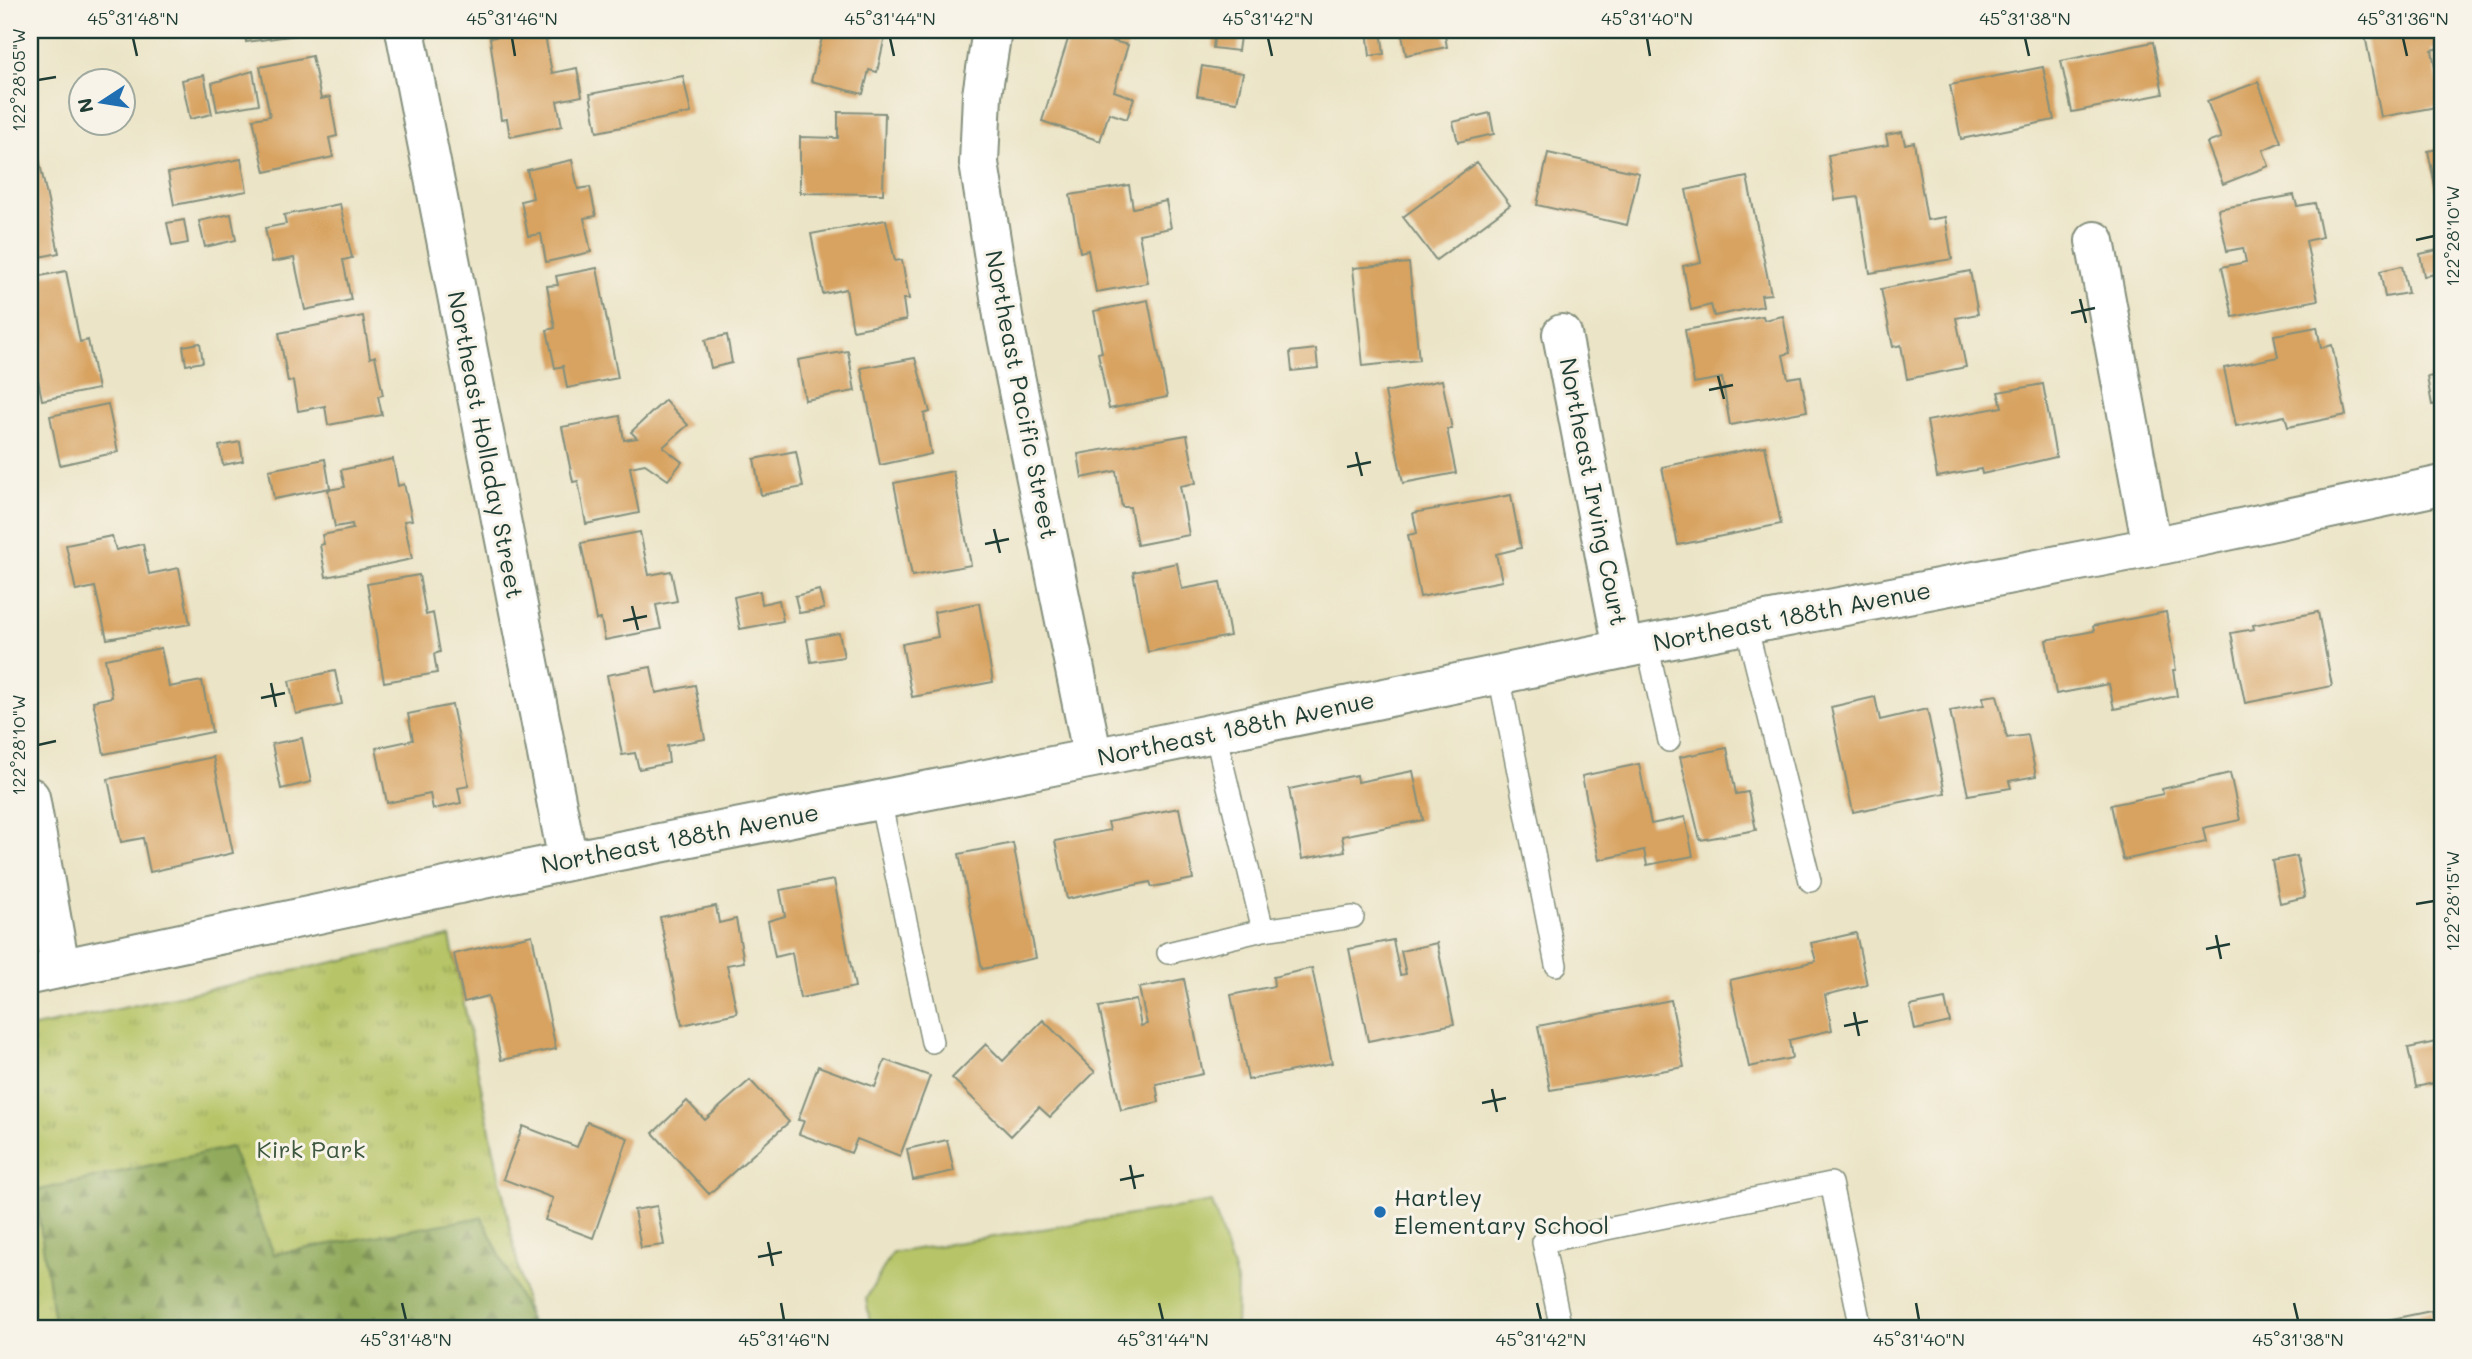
<svg xmlns="http://www.w3.org/2000/svg" width="2472" height="1359" viewBox="0 0 2472 1359" font-family="Mali,sans-serif">
<defs>
<pattern id="grass-tufts" width="24" height="20" patternUnits="userSpaceOnUse" patternTransform="scale(1.75)"><rect width="24" height="20" fill="#b7c567"/><path d="M3 7l-1-3M5 7V3M7 7l1-3M15 17l-1-3M17 17v-4M19 17l1-3" fill="none" stroke="#94a156"/></pattern>
<pattern id="forest-firs" width="22" height="20" patternUnits="userSpaceOnUse" patternTransform="scale(1.75)"><rect width="22" height="20" fill="#91aa5c"/><path d="M5 1l3.5 6h-7zM16 11l3.5 6h-7z" fill="#768c4d"/></pattern>
</defs>
<rect width="100%" height="100%" fill="#f7f3e8"/>
<filter id="ink" filterUnits="userSpaceOnUse"><feTurbulence type="fractalNoise" baseFrequency=".0143" numOctaves="2"/><feDisplacementMap in="SourceGraphic" scale="14" xChannelSelector="R" yChannelSelector="G"/><feConvolveMatrix kernelMatrix="1 2 1 2 8 2 1 2 1" color-interpolation-filters="sRGB"/></filter>
<filter id="wash" filterUnits="userSpaceOnUse"><feTurbulence type="fractalNoise" baseFrequency=".00686" numOctaves="4" result="noise"/><feDisplacementMap in="SourceGraphic" scale="28" xChannelSelector="R" yChannelSelector="G"/><feGaussianBlur stdDeviation="1.57" result="paint"/><feColorMatrix in="noise" values="0 0 0 0 0 0 0 0 0 0 0 0 0 0 0 0 0 1.4 0 .05"/><feComposite in="paint" operator="in"/></filter>
<g filter="url(#wash)">
<rect width="100%" height="100%" fill="#ebe4c6"/>
<path fill="url(#grass-tufts)" stroke="#6b814e" stroke-width="2" d="M450 937 531 1329H30V1028Z"/>
<path fill="url(#forest-firs)" stroke="#587448" stroke-width="2" d="M231 1147 274 1254 482 1217 534 1329H55L35 1191Z"/>
<path fill="#b7c567" stroke="#6b814e" stroke-width="2" d="M1212 1202 1237 1282 1236 1329H871L866 1299 892 1253Z"/>
<g id="blocks">
<path fill="#d8a361" d="M245 30H304L305 34 246 42Z
M531 30H544L552 73 577 68 582 96 557 101 562 126 510 137 507 119 501 120 490 38Z
M824 30H880L879 35 885 36 877 72 869 70 863 94 811 81Z
M1071 30 1128 45 1114 91 1134 98 1127 119 1109 113 1100 141 1042 121Z
M1215 30H1241L1238 51 1213 48Z
M1367 30H1381L1384 54 1370 56Z
M1401 30H1444L1447 47 1406 55Z
M2364 30H2436L2439 48 2432 50 2442 106 2381 117Z
M2153 42 2163 94 2072 112 2061 61Z
M312 56 321 99 330 97 337 136 329 138 333 157 265 172 253 119 270 116 260 67Z
M1202 66 1243 73 1237 102 1197 96Z
M2043 67 2054 120 1961 139 1950 85Z
M253 71 259 104 217 111 212 83Z
M204 75 212 114 190 119 182 80Z
M683 76 691 113 597 132 590 94Z
M2258 82 2281 142 2263 150 2269 166 2223 184 2207 143 2221 138 2207 101Z
M838 112 885 113 883 194 800 193V137L838 138Z
M1490 113 1494 134 1458 142 1453 122Z
M1902 132 1905 144 1914 142 1927 220 1945 217 1952 259 1870 273 1858 197 1835 200 1828 155 1888 145 1886 135Z
M36 145 59 253 30 259V147Z
M2442 148V215H2441L2428 151Z
M1548 153 1639 173 1627 225 1537 205Z
M241 159 247 191 174 205 168 173Z
M572 160 578 189 590 187 596 216 584 218 591 252 546 262 541 234 528 236 521 201 533 198 527 170Z
M1477 162 1510 205 1436 260 1403 217Z
M1747 177 1771 294 1761 295 1763 306 1714 316 1711 305 1691 310 1683 266 1701 262 1686 190Z
M1129 185 1133 208 1166 201 1171 228 1139 234 1148 283 1096 292 1088 250 1080 252 1070 195Z
M2294 195 2297 206 2315 203 2322 237 2306 241 2318 300 2233 317 2222 267 2246 262 2243 248 2227 251 2218 209Z
M340 204 352 258 343 260 351 300 305 310 294 258 272 262 265 228 286 224 284 215Z
M231 214 236 240 205 247 199 221Z
M184 220 188 243 172 246 167 223Z
M886 220 895 261 902 260 909 299H903L906 320 853 330 846 289 823 294 811 234Z
M2442 249V273L2424 276 2420 254Z
M1409 263 1419 360 1363 366 1353 268Z
M2402 266 2408 293 2385 297 2380 271Z
M597 268 618 378 567 388 563 366 555 368 547 330 555 328 547 286 558 285 556 276Z
M66 271 80 342 88 340 98 389 42 400 33 354H30V278Z
M1970 271 1978 314 1956 318 1966 367 1907 379 1901 345 1893 347 1881 289Z
M1148 300 1167 397 1109 409 1098 353 1102 352 1094 311Z
M363 316 370 358 375 356 383 395 378 396 382 415 328 425 325 406 298 411 293 381 288 382 279 333Z
M1763 316 1764 320 1783 316 1790 353 1783 355 1788 378 1801 376 1807 411 1730 425 1722 378 1694 383 1685 330Z
M2317 327 2321 348 2332 345 2346 415 2288 427 2285 416 2236 426 2224 368 2278 357 2274 335Z
M727 335 732 363 711 368 705 340Z
M200 343 203 362 186 365 183 346Z
M2442 347V403L2432 405 2427 377 2440 375 2435 348Z
M1316 349 1318 368 1292 371 1290 352Z
M848 351 855 391 805 400 798 360Z
M915 358 930 412 924 414 931 454 880 465 861 368Z
M1442 380 1452 429H1447L1456 473 1403 483 1385 392Z
M2043 384 2056 457 1982 474 1981 469 1937 477 1927 421 2002 407 1998 392Z
M665 400 688 425 663 447 682 462 668 480 645 464 630 467 639 513 586 524 578 481 573 482 562 427 620 416 624 440 637 438 631 432Z
M108 404 118 452 60 465 50 416Z
M1187 435 1196 483 1180 486 1189 535 1137 545 1130 507H1122L1116 471 1082 478 1078 454Z
M240 442 243 461 223 465 219 446Z
M1765 446 1781 524 1678 545 1662 467Z
M796 451 803 487 761 495 754 459Z
M325 459 330 488 274 499 269 470Z
M393 459 398 486 404 484 412 520 404 521 412 559 326 577 320 545 324 544 322 535 353 529 352 524 335 527 328 490 345 487 341 470Z
M953 471 971 565 912 576 894 483Z
M1511 495 1521 548 1496 554 1502 581 1420 597 1408 535 1417 533 1413 513Z
M640 532 649 575 671 571 677 601 656 605 661 629 605 640 601 619 596 620 581 543Z
M112 536 116 550 143 544 149 574 179 568 190 624 107 639 95 587 76 591 66 545Z
M1177 563 1182 589 1220 582 1230 636 1148 652 1133 572Z
M419 575 426 615 433 613 440 652 434 654 437 673 384 682 367 584Z
M819 590 824 609 799 613 795 596Z
M760 591 762 604 779 600 783 621 740 629 734 597Z
M979 603 993 682 912 697 902 644 938 637 934 612Z
M2166 612 2176 670H2173L2177 696 2114 709 2109 684 2056 694 2046 640 2094 631 2093 626Z
M2318 612 2332 686 2245 703 2231 633 2254 629 2253 625Z
M839 633 844 657 811 662 807 639Z
M161 648 169 687 202 681 212 732 104 754 93 701 112 697 105 659Z
M651 667 656 693 695 685 705 739 667 746 669 763 639 769 635 753 622 755 607 675Z
M335 671 342 704 296 714 289 681Z
M1997 695 2007 738 2028 735 2036 776 2009 781 2011 788 1968 795 1950 711 1984 705 1983 697Z
M1875 697 1880 720 1927 709 1945 793 1853 812 1831 707Z
M452 705 469 786 458 788 461 803 433 809 430 794 387 803 376 748 413 740 408 714Z
M302 738 311 782 281 789 272 744Z
M1727 748 1736 794 1748 792 1756 830 1700 840 1680 757Z
M213 757 233 853 150 872 143 838 121 842 108 779Z
M1639 764 1651 824 1685 817 1693 856 1647 865 1644 850 1599 860 1582 776Z
M1413 771 1423 820 1342 836 1345 851 1302 859 1289 789 1357 775 1358 782Z
M2230 773 2240 820 2203 828 2206 842 2123 860 2111 805 2163 794 2162 789Z
M1179 808 1193 879 1152 887 1150 882 1067 899 1055 841 1110 830 1108 822Z
M1013 843 1036 958 982 969 959 854Z
M2297 856 2305 897 2280 903 2272 861Z
M834 880 855 987 800 998 792 953 775 957 768 921 785 916 780 890Z
M716 906 719 923 736 919 744 962 727 965 737 1013 682 1025 660 917Z
M1856 933 1867 985 1825 995 1832 1030 1789 1040 1792 1058 1749 1067 1730 980 1816 961 1811 943Z
M532 935 556 1049 501 1060 488 996 464 1002 454 954Z
M1393 940 1400 975 1406 974 1401 951 1437 943 1454 1024 1368 1041 1349 949Z
M1312 968 1332 1063 1248 1080 1231 995 1274 986 1273 977Z
M1184 979 1203 1074 1156 1084 1159 1102 1121 1110 1099 1007 1136 1000 1141 1026 1147 1024 1139 988Z
M1945 999 1950 1022 1915 1030 1910 1006Z
M1671 1000 1684 1067 1550 1090 1538 1026Z
M1043 1020 1095 1072 1050 1117 1039 1107 1011 1136 952 1078 986 1044 1003 1061Z
M2442 1041V1118H2441L2434 1083 2416 1087 2408 1048Z
M885 1060 930 1076 900 1156 857 1139 851 1153 799 1134 804 1121 798 1120 818 1066 875 1087Z
M750 1080 789 1122 709 1194 653 1133 687 1101 705 1120Z
M587 1122 628 1138 593 1238 545 1220 553 1198 503 1179 523 1126 577 1147Z
M947 1140 954 1171 913 1180 907 1149Z
M657 1206 664 1245 641 1248 634 1210Z
M2431 1311 2435 1329H2348V1328Z"/>
</g>
</g>
<g filter="url(#ink)">
<use href="#blocks" fill-opacity="0" stroke="#85907d" stroke-width="2"/>
<g fill="none" stroke-linecap="round" stroke-linejoin="round">
<g stroke="#85907d" stroke-width="24">
<path id="lane" d="M1746 625 1810 881
M1647 644 1669 741
M1499 675 1556 965
M880 800 932 1042
M1263 930 1353 917
M1168 953 1263 930 1215 733
M1561 1329 1543 1242 1831 1183 1861 1329"/>
</g>
<g stroke="#85907d" stroke-width="42">
<path id="street" d="M405 30 568 861
M992 30 982 95 979 163 1004 322 1093 758
M2095 241 2152 547
M1562 334 1623 649
M30 797 60 967
M30 975 568 861 1093 758 1647 644 2152 547 2442 485"/>
</g>
<use href="#lane" stroke="#fff" stroke-width="21"/>
<use href="#street" stroke="#fff" stroke-width="38"/>
</g>
</g>
<path fill="none" stroke="#1f3d34" stroke-width="2.5" d="M133 38 137 56M512 38 515 56M890 38 894 56M1268 38 1272 56M1647 38 1650 56M2025 38 2029 56M2403 38 2407 56M38 80 56 77M2416 240 2434 236M2080 299 2086 323M2071 313 2095 308M1718 376 1724 399M1709 390 1733 385M1356 452 1362 476M1347 467 1371 462M994 529 1000 553M985 544 1009 539M632 606 638 630M623 621 647 616M271 683 276 707M261 698 285 693M38 745 56 741M2416 904 2434 901M2216 935 2221 959M2206 949 2230 944M1854 1012 1859 1036M1844 1026 1868 1021M1492 1089 1497 1112M1482 1103 1506 1098M1130 1165 1135 1189M1120 1180 1144 1175M768 1242 773 1266M758 1257 782 1252M402 1303 406 1320M781 1303 784 1320M1159 1303 1163 1320M1537 1303 1541 1320M1916 1303 1919 1320M2294 1303 2298 1320"/>
<circle fill="#1f6fb2" stroke="#f7f3e8" stroke-width="2.5" cx="1380" cy="1212" r="7"/>
<g text-anchor="middle" stroke-width="6" stroke-linejoin="round" paint-order="stroke">
<g font-size="24" fill="#1f3d34" stroke="#f7f3e8">
<text transform="translate(1021 395) rotate(79)" y="8">Northeast Pacific Street</text>
<text transform="translate(485 445) rotate(79)" y="8">Northeast Holladay Street</text>
<text transform="translate(1593 492) rotate(79)" y="8">Northeast Irving Court</text>
<text transform="translate(1792 617) rotate(-11)" y="8">Northeast 188th Avenue</text>
<text transform="translate(1236 729) rotate(-12)" y="8">Northeast 188th Avenue</text>
<text transform="translate(680 839) rotate(-11)" y="8">Northeast 188th Avenue</text>
</g>
<g font-size="24" fill="#3d583e" stroke="#f7f3e8">
<text x="311" y="1158">Kirk Park</text>
</g>
<g font-size="24" fill="#1f3d34" stroke="#f7f3e8" text-anchor="start">
<text x="1394" y="1206">Hartley<tspan x="1394" dy="28">Elementary School</tspan></text>
</g>
</g>
<rect width="2472" height="1359" fill="none" stroke="#f7f3e8" stroke-width="77"/>
<g transform="translate(102 102) rotate(258)"><circle r="33" fill="#f7f3e8" stroke="#a1aaa0" stroke-width="2"/>
<path d="M0-5L12 26L0 18L-12 26Z" fill="#1f6fb2"/>
<text y="-10" font-size="19" font-weight="bold" text-anchor="middle" fill="#1f3d34">N</text>
</g>
<rect x="38" y="38" width="2396" height="1282" fill="none" stroke="#1f3d34" stroke-width="2.5"/>
<g font-size="18" text-anchor="middle" fill="#1f3d34">
<text x="133" y="25">45°31'48"N</text>
<text x="512" y="25">45°31'46"N</text>
<text x="890" y="25">45°31'44"N</text>
<text x="1268" y="25">45°31'42"N</text>
<text x="1647" y="25">45°31'40"N</text>
<text x="2025" y="25">45°31'38"N</text>
<text x="2403" y="25">45°31'36"N</text>
<text transform="translate(19 80) rotate(-90)" y="6">122°28'05"W</text>
<text transform="translate(2453 236) rotate(-90)" y="6">122°28'10"W</text>
<text transform="translate(19 745) rotate(-90)" y="6">122°28'10"W</text>
<text transform="translate(2453 901) rotate(-90)" y="6">122°28'15"W</text>
<text x="406" y="1346">45°31'48"N</text>
<text x="784" y="1346">45°31'46"N</text>
<text x="1163" y="1346">45°31'44"N</text>
<text x="1541" y="1346">45°31'42"N</text>
<text x="1919" y="1346">45°31'40"N</text>
<text x="2298" y="1346">45°31'38"N</text>
</g>
</svg>
